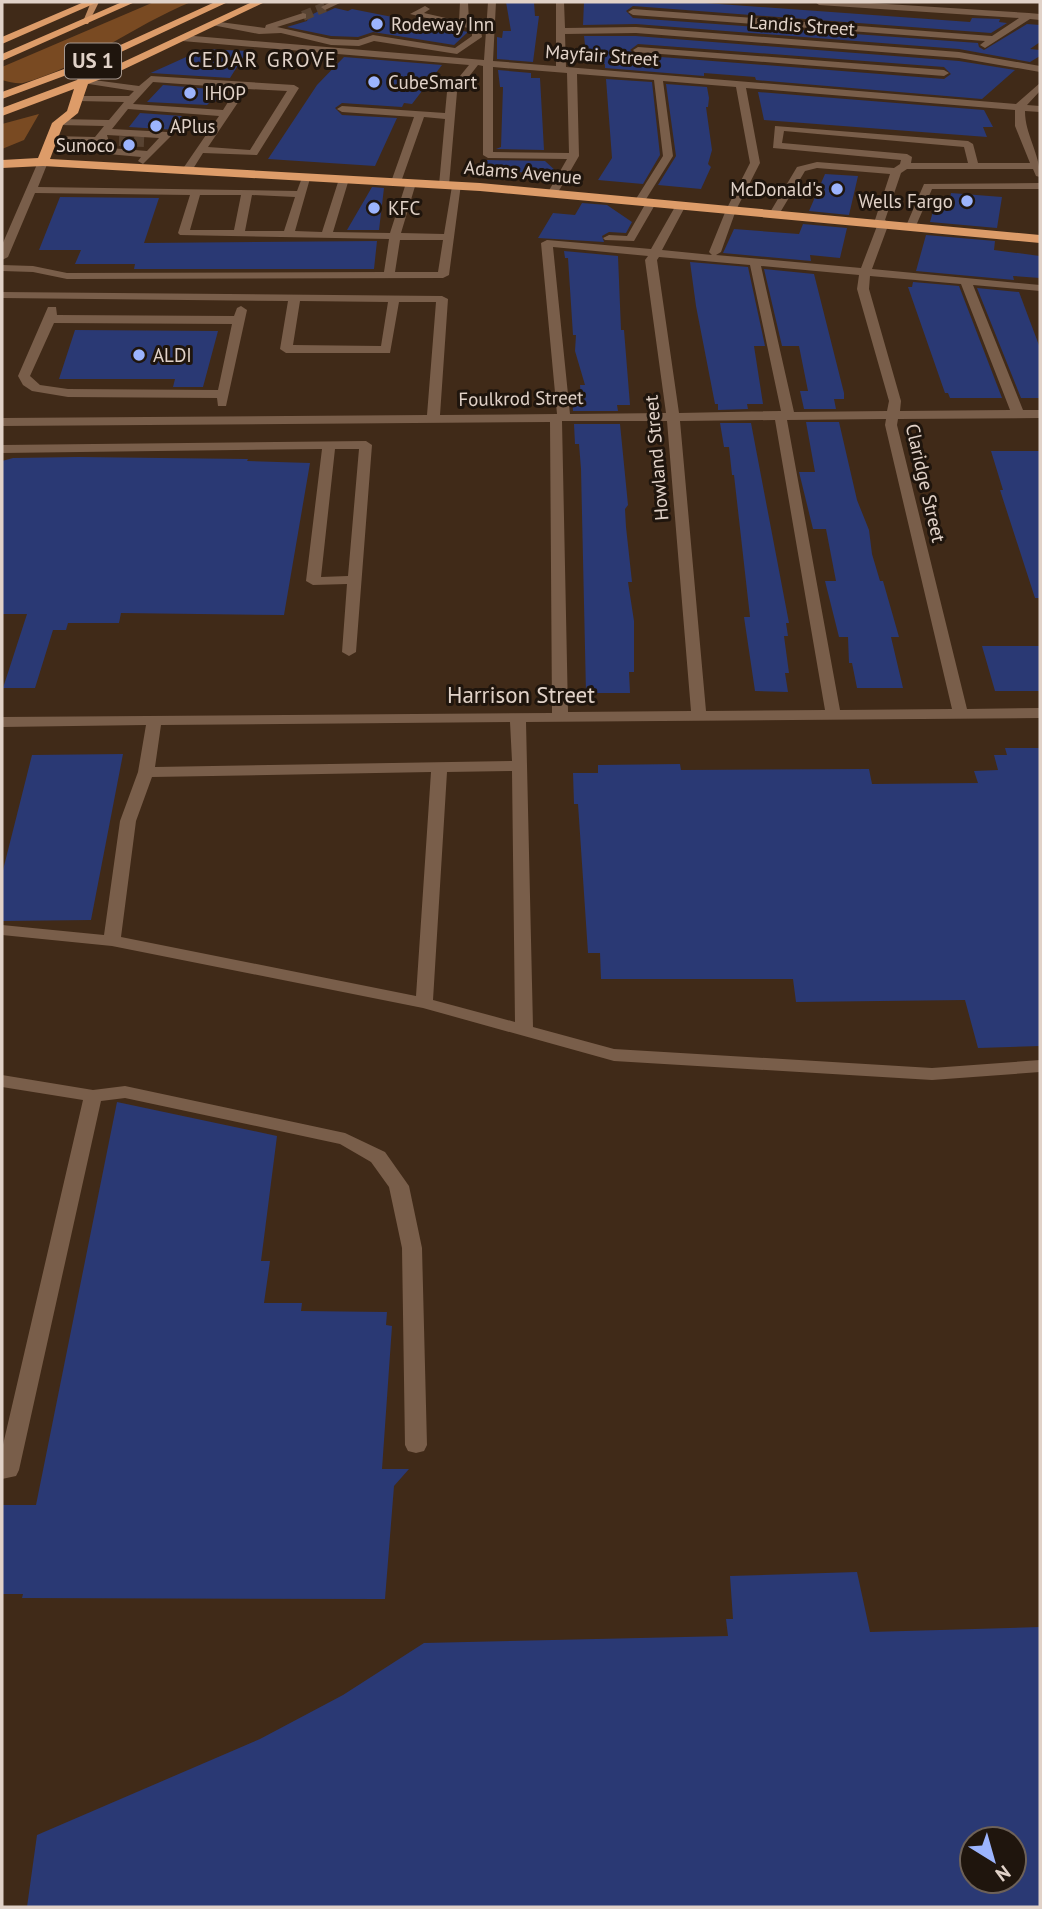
<svg xmlns="http://www.w3.org/2000/svg" width="1042" height="1909" viewBox="0 0 1042 1909" font-family="'PT Sans',sans-serif">
<rect width="100%" height="100%" fill="#402a18"/>
<path fill="#794a22" d="M154 2H191C134 25 83 67 23 83 17 84 9 82 2 80V67Z
M39 114 24 140 2 149V124Z"/>
<path fill="#2a3974" fill-rule="evenodd" d="M506 2H534L535 16H539L533 62 497 59V37L502 38 503 31H511Z
M584 2H691L970 22 972 18 1000 19 999 22 1007 23 991 33 633 6 626 11 633 18 978 43 979 47 984 50 1027 24 1040 25V42L1030 49 1040 50V56L1030 62 959 49 636 24 583 25Z
M335 8 348 11 352 9 468 32 454 45 373 32 358 37 331 36 287 27 307 21 309 16 321 10 326 12Z
M584 36H636L959 61 1015 70 982 99 756 80 755 77 704 73V76L605 68V64L587 63ZM638 44 944 67 951 74 944 79 635 55 630 50Z
M204 49 247 51 230 78 151 73 144 76Z
M344 57 442 65 412 104 404 103 402 107 342 103 335 108 342 115 397 118 375 166 268 159 317 85Z
M498 70 531 73V78H540L544 150 496 149 501 147 503 87H500Z
M606 79 652 82 660 155 643 184 598 180 612 158Z
M666 84 707 87 709 98 708 107H706L712 150 708 164 711 167 701 189 658 185 676 156Z
M163 85 222 90 215 102H210L207 105 147 102Z
M758 92 984 110 993 127H983L987 137 764 120Z
M140 113 182 116 177 130 129 127Z
M487 160 545 161 557 172 555 175 481 169Z
M825 174 858 176 849 215 809 211Z
M372 187 384 188 379 230H347Z
M951 193 1002 197 997 228 930 222 937 197 950 198Z
M60 197 159 198 144 243 377 241 374 269H134L135 264H75L81 250H39Z
M582 203 607 205 632 222 626 233 609 232 602 236 604 242 538 238 553 213 575 215Z
M803 224 847 228 840 258 810 255 811 261 723 253 734 229 799 234Z
M926 235 995 241 994 250 1040 256V278L1013 276 1014 280 916 271Z
M564 251 618 256 621 330H624L630 405H617L618 411H573L572 398H581L580 385H585L575 351 576 335H573L568 258H565Z
M690 262 748 267 765 346H754L763 404H747L748 409 718 410V404H715L696 306Z
M764 269 814 274 844 393V399H834L836 409H804L800 391H808L799 346H782Z
M913 282 959 286 1002 398H950L948 393H945L908 287H912Z
M977 288 1019 292 1040 348V398H1021Z
M75 330 218 331 203 387H173L175 379H59Z
M806 422H839L857 500 869 530 872 554 880 581H883L899 637H891L903 688H857L852 663H849L848 637H839L825 581H836L826 529H813L799 472H815Z
M720 423H751L789 623H786L788 636H784L789 673H785L788 692 755 691 744 617H750L734 475H732L729 447H724Z
M574 424H620L628 505 625 509 626 527 632 582H628L634 621V672H629L630 693H586L581 469 579 444H575Z
M991 451H1040V598H1035L1000 490H1003Z
M78 457 248 459 247 461 310 463 284 615 121 613 119 623H68L66 630H53L35 688H3L27 614H2V461L13 458Z
M982 646H1040V691H995Z
M1005 748H1040V1046L978 1048 965 1000 796 1002 793 979H601L600 953H588L578 804H574L573 773H598V765L680 764 681 770 869 769 872 784 978 783 974 771 998 770 994 755H1007Z
M123 754 91 920 2 921V874L32 755Z
M117 1102 277 1136 261 1261H270L264 1303H302L301 1311 387 1312 386 1325 392 1326 382 1469H409L394 1486 385 1599 22 1598 23 1594H2V1505H36Z
M857 1572 870 1632 1040 1627V1907H27L37 1835 260 1739 343 1695 424 1643 728 1636 726 1619H733L730 1576ZM972 1839H1014V1881H972Z"/>
<g fill="none" stroke-linecap="round" stroke-linejoin="round">
<path stroke="#584332" stroke-width="10" stroke-dasharray="10 5" stroke-linecap="butt" d="M303 16 325 7
M119 141 144 142"/>
<path fill="#795e4a" fill-rule="evenodd" d="M331 2H342L325 10 321 7Z
M460 2H468L469 22 480 25 482 37 457 54 374 41 359 46 331 45 281 33 259 34 207 24 212 21 265 28 266 25 303 13 306 14V18L277 27 331 39 358 40 373 35 455 48 472 36V29L410 14 425 6 430 9 424 13 459 21Z
M488 2H496L493 61 556 66V2H564L565 28 636 27 959 52 1040 66V72L959 58 636 33 565 34 566 67 1016 104 1040 83V91L1027 105 1040 106V112L1025 111C1025 135 1040 153 1040 177L1036 176 1033 169H907L901 173 885 220 889 223 872 269 1040 285V291L973 285 1023 410H1040V418L898 419 897 425 967 709 1040 708V718L526 722 533 1027 614 1049 932 1068 1040 1060V1072L932 1080 614 1061 423 1008 112 946 2 935V925L104 935 120 821 138 772 146 725 2 727V717L552 713 550 422 2 426V418L427 415 436 302H399L390 353H286L280 349 288 301 2 298V292L442 296 448 299 440 415 557 414 541 243 547 240 651 249 676 205 681 202 686 205 662 250 712 255 709 252 726 210 750 163 736 87 663 81 673 156 643 204 639 205 634 202 663 156 654 80 577 74 579 156 557 194 552 197 547 194 567 159 488 158 483 155V66L478 65 457 92 449 185 444 188 439 185 445 119 424 117 401 182 396 185 391 182 414 117 342 112 337 109 342 106 445 113 447 92 469 65 182 41 177 38 182 35 484 60ZM493 67 567 73 569 153 493 152ZM746 88 1015 110V126L1030 163H978L973 144 968 141 775 126 773 148 901 160 900 164 894 168 817 162 797 167 769 214 778 216 805 171 817 168 890 174 874 223 877 226 861 268 716 255 721 252 736 210 760 163ZM784 131 964 147 968 163H911L912 157 907 154 782 143ZM553 247 648 256 645 260 666 413 570 414ZM659 257 750 265 781 411 679 413 657 260ZM761 266 859 275 857 289 889 401 887 411 794 412ZM870 276 961 284 1010 410 900 411 901 401 869 289ZM300 301 388 302 381 346 293 345ZM886 419 885 425 952 709 840 710 787 420ZM775 420 825 710 706 711 680 421ZM562 421H667L691 711 568 712ZM510 722 512 761 155 767 161 725ZM512 771 515 1022 433 1000 447 772ZM431 772 416 996 121 937 136 821 152 777Z
M815 2H855L1029 13 1040 14V20L1030 19 985 48 980 45 985 41 633 15 628 12 633 9 992 36 1019 18 819 5Z
M638 47 944 70 949 73 944 76 635 52 633 50Z
M151 76 294 85 299 88 257 155 203 153 191 172 187 173 182 170 219 116 128 109 112 129 167 132 172 135 143 164 138 161 141 157 86 152 85 150 90 143 52 142 47 139 52 136 95 137 104 126 59 125 54 122 59 119 109 120 124 102 78 101 73 98 75 96H129L134 91 89 84 84 81 86 79 139 86ZM153 82 237 88 223 110 133 104ZM247 89 287 91 250 150 208 147ZM107 135 159 138 147 151 97 147 101 143 109 142Z
M43 159 48 162 38 187 297 191 303 175H311L295 231 322 232 339 179 344 176 349 179 333 232 390 233 406 183 411 180 416 183 401 233 444 234 452 186 461 184 449 275 443 278 67 279 33 272 2 271V265L33 266 67 273 384 272 389 239 180 235 178 233 190 195 35 193 8 257 2 260V245L38 162ZM200 195H241L234 230H190ZM252 195 295 197 284 231H245ZM400 240H443L438 272H395Z
M1040 183V189H932L915 228 906 226 924 184Z
M647 201 656 203 634 241 605 240 603 238 609 235 627 236Z
M241 306 247 310 226 406H218L217 398 68 397 32 391 23 385 18 376 48 307H56L57 315 234 316 237 308ZM54 323 232 324 218 390 68 389 40 385 30 376Z
M366 441 372 445 356 652 349 656 342 652 347 584 313 585 306 581 322 449 2 453V445ZM335 449H359L348 576 321 577Z
M2 1075 93 1090 125 1086 345 1133 385 1152 409 1186 422 1248 427 1445 424 1451 416 1453 408 1451 405 1445 402 1248 389 1187 371 1162 340 1144 125 1098 101 1101 19 1470 16 1476 2 1479V1449L83 1100 2 1087Z"/>
<path fill="#c18b61" fill-rule="evenodd" d="M91 2H99L88 24H82Z"/>
<path fill="#dd9c69" fill-rule="evenodd" d="M84 2H98L2 44V37Z
M122 2H135L2 61V54Z
M215 2H228L91 66 2 99V92L83 62Z
M252 2H265L114 74 88 84 78 113 63 125 50 159 480 183 1040 235V243L480 191 43 166 2 168V160L38 158 52 123 67 111 74 89 2 116V108L77 80 81 73H89L91 75 106 70Z"/>
</g>
<g fill="#9cb4fd" stroke="#1f150d" stroke-width="2.5">
<circle cx="377" cy="24" r="7"/>
<circle cx="374" cy="82" r="7"/>
<circle cx="190" cy="93" r="7"/>
<circle cx="156" cy="126" r="7"/>
<circle cx="129" cy="145" r="7"/>
<circle cx="837" cy="189" r="7"/>
<circle cx="967" cy="201" r="7"/>
<circle cx="374" cy="208" r="7"/>
<circle cx="139" cy="355" r="7"/>
</g>
<g text-anchor="middle" stroke-width="6" stroke-linejoin="round" paint-order="stroke">
<g font-size="19" fill="#e1d2c8" stroke="#1f150d" text-anchor="start">
<text x="391" y="31">Rodeway Inn</text>
<text x="388" y="89">CubeSmart</text>
<text x="204" y="100">IHOP</text>
<text x="170" y="133">APlus</text>
<text x="115" y="152" text-anchor="end">Sunoco</text>
<text x="823" y="196" text-anchor="end">McDonald's</text>
<text x="953" y="208" text-anchor="end">Wells Fargo</text>
<text x="388" y="215">KFC</text>
<text x="153" y="362">ALDI</text>
</g>
<g font-size="19" fill="#e1d2c8" stroke="#1f150d">
<text transform="translate(802 25) rotate(4)" y="7">Landis Street</text>
<text transform="translate(602 55) rotate(4)" y="7">Mayfair Street</text>
<text transform="translate(523 172) rotate(5)" y="7">Adams Avenue</text>
<text transform="translate(521 398) rotate(-1)" y="7">Foulkrod Street</text>
<text transform="translate(656 458) rotate(-95)" y="7">Howland Street</text>
<text transform="translate(926 483) rotate(77)" y="7">Claridge Street</text>
</g>
<g font-size="21" letter-spacing="2" fill="#e1d2c8" stroke="#1f150d">
<text x="263" y="67">CEDAR GROVE</text>
</g>
<rect fill="#1f150d" stroke="#a79990" stroke-width="2" x="65" y="43.5" width="56" height="35" rx="5"/>
<g font-size="21" font-weight="bold" fill="#e1d2c8">
<text x="93" y="68">US 1</text>
</g>
<g font-size="23" fill="#e1d2c8" stroke="#1f150d">
<text x="521" y="703">Harrison Street</text>
</g>
</g>
<rect width="1042" height="1909" fill="none" stroke="#e1d2c8" stroke-width="7"/>
<g transform="translate(993 1860) rotate(143)"><circle r="33" fill="#1f150d" stroke="#6d6158" stroke-width="2"/>
<path d="M0-5L12 26L0 18L-12 26Z" fill="#9cb4fd"/>
<text y="-10" font-size="19" font-weight="bold" text-anchor="middle" fill="#e1d2c8">N</text>
</g>
</svg>
